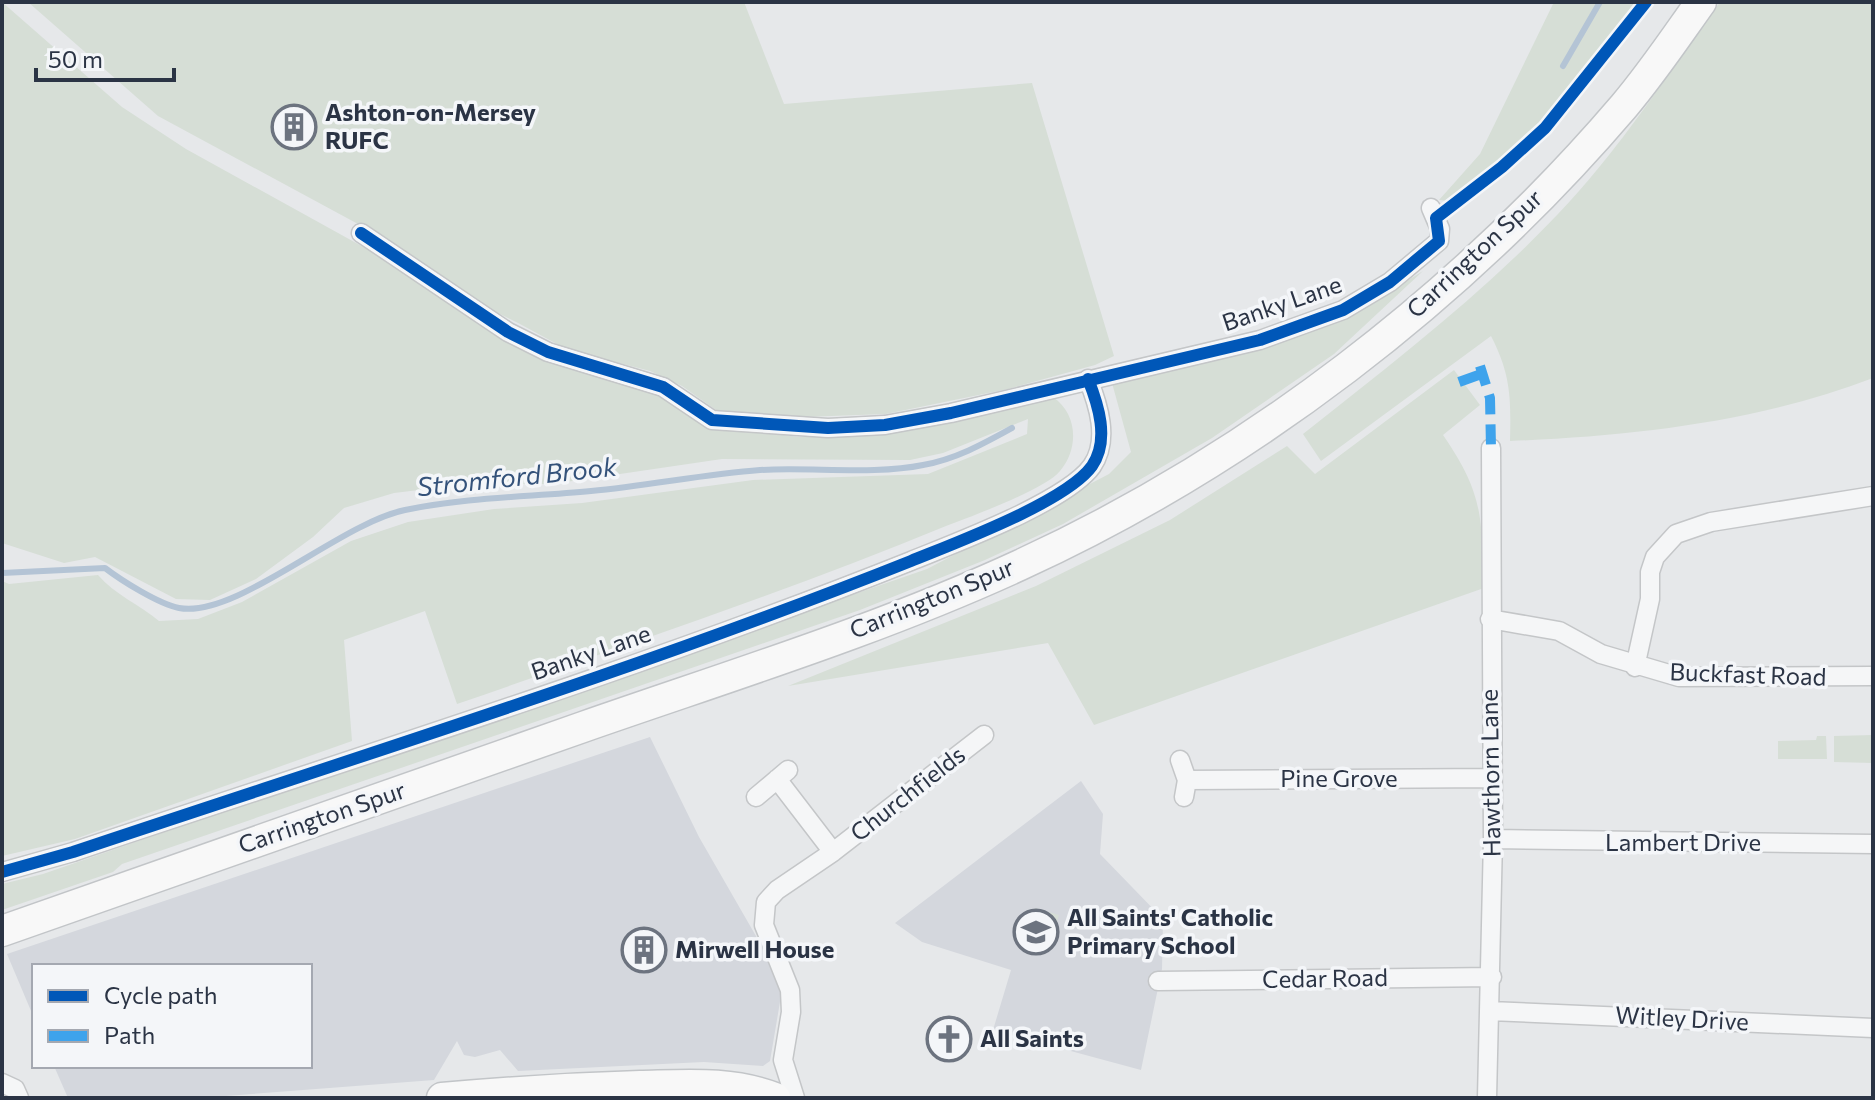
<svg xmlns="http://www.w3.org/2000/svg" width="1875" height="1100" viewBox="0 0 1875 1100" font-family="Commissioner,sans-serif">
<rect width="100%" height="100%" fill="#e6e8ea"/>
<path fill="#d4d7dd" d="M650 737 699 837 779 976 781 996 770 1061 763 1066 704 1062 518 1071 500 1050 475 1057 464 1055 457 1041 434 1080 199 1098H68L54 1066H310V966H34V1018L7 954Z
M1081 781 1103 814 1100 854 1163 919 1162 969 1141 1070 993 1030 1011 970 922 942 895 923Z"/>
<path fill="#d6ded6" d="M2 2 122 107 186 149 376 254 432 287 473 320 532 352 636 380 707 425 799 437 876 435 1053 397C1078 414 1079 449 1060 471 1046 489 970 517 946 526 786 592 621 647 457 704L425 611 344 640 352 741 75 839 2 856V581L9 584 98 575C115 595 139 604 159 621L198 619 242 602 351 541 408 522 494 509 582 503 753 480 928 474 1027 434 1028 419 943 453 910 460 722 459 552 484H469L394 493 344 508 313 537 256 579 210 600 176 599 95 557 64 563 2 543Z
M28 2H744L784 104 1032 83 1114 356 1095 365 1008 389 886 414 804 417 716 410 682 386 650 371 566 349 520 324 480 304 358 224 158 116Z
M1554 2H1639L1535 129 1450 201 1439 200 1480 154Z
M1720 2H1873V378C1758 422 1633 436 1510 441 1511 398 1511 375 1491 336L1321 461 1303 434C1410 349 1523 264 1609 155 1648 106 1683 53 1720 2Z
M1423 271 1334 354 1212 438 1063 524 985 560 860 610 122 864 113 872 2 910V884L43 874 927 569 1109 474 1131 452 1112 383 1345 319Z
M1454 370 1480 405 1443 435C1485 496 1481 518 1484 588L1094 725 1048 643 788 686 1036 586 1170 520 1287 446 1315 474Z
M1873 735V763L1834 762V736Z
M1817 736H1826L1827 759H1778V741L1816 740Z
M1035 908 1059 915 1054 932 1030 925Z"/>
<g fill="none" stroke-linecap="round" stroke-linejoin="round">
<path stroke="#b4c4d5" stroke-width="6" d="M1563 66 1600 2
M2 573 105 568C122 581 159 604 179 608 236 619 340 523 405 510 467 497 529 497 591 491 648 486 704 474 760 470 811 467 875 475 923 465 956 459 983 444 1012 428"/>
<g stroke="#c4c6c8" stroke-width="21">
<path id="street" d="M361 233 508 332 548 352 663 387 712 420 828 428 885 425 951 413 1260 340 1343 310 1390 282 1439 241 1440 229 1431 208
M1490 619 1559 631 1601 654 1679 677 1873 676
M1635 667 1650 599V572L1655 557 1676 534 1711 522 1873 496
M1180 760 1187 780 1184 797
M777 779 833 852
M1187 780 1492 778
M756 797 788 770
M1493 839 1873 844
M2 872 73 852C353 758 638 670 911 561 955 543 1066 502 1092 466 1110 440 1098 404 1088 379
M1158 981 1492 977
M1490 1011 1873 1028
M2 1083 15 1089 19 1098
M795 1098 783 1060 791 1012 790 990 764 925 766 902 777 890 833 852 984 735
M1487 1098 1493 839 1491 448"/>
</g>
<g stroke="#c2c5c8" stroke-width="33">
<path id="primary" d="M2 931C195 863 389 795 583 727 729 676 879 630 1020 565 1249 460 1461 297 1624 106 1652 73 1676 37 1701 2
M442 1098C508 1092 574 1088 640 1086 687 1085 731 1081 775 1098"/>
</g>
<use href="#street" stroke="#f5f6f7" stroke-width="18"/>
<use href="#primary" stroke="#f8f8f8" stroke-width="30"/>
<path stroke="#3ea3ec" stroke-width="10" stroke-dasharray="20 10" stroke-linecap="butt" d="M1480 366 1490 398 1491 448
M1459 382 1484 373"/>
<g stroke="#f4f6f9" stroke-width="17">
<path id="cycleway" d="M361 233 508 332 548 352 663 387 712 420 828 428 885 425 951 413 1260 340 1343 310 1390 282 1439 241 1436 218 1502 167 1545 128 1646 2
M2 872 73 852C353 758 638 670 911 561 955 543 1066 502 1092 466 1110 440 1098 404 1088 379"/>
</g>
<use href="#cycleway" stroke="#0057b8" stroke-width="12"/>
</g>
<defs>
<g id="building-ring" transform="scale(2.3)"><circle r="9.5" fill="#f4f6f9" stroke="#6c737f" stroke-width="1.5"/><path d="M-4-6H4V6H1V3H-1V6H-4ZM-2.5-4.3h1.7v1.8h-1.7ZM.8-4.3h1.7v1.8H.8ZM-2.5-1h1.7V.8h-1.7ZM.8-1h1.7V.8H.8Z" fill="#6c737f"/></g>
<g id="school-ring" transform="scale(2.3)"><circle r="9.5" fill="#f4f6f9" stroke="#6c737f" stroke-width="1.5"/><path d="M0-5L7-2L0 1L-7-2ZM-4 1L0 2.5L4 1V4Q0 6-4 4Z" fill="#6c737f"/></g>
<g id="church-ring" transform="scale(2.3)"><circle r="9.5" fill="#f4f6f9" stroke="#6c737f" stroke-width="1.5"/><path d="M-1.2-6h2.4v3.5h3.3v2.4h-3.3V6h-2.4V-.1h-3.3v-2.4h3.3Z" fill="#6c737f"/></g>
</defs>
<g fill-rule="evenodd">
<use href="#building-ring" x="294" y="127"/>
<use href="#school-ring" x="1036" y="932"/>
<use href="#building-ring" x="644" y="950"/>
<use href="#church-ring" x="949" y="1039"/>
</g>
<g text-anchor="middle" stroke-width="7" stroke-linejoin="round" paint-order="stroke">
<g font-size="24" font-weight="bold" fill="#2b3445" stroke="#f4f6f9" text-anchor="start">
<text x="325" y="121">Ashton-on-Mersey<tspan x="325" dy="28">RUFC</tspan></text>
<text x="1067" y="926">All Saints' Catholic<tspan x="1067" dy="28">Primary School</tspan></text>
<text x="675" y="958">Mirwell House</text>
<text x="980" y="1047">All Saints</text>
</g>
<g font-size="24" fill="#2b3445" stroke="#f4f6f9">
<text transform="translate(1475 254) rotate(-43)" y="8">Carrington Spur</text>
<text transform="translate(1282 304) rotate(-19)" y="8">Banky Lane</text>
<text transform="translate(932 599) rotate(-22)" y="8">Carrington Spur</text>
<text transform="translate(591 653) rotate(-19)" y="8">Banky Lane</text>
<text transform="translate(1748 675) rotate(2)" y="8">Buckfast Road</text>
<text transform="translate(1491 773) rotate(-91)" y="8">Hawthorn Lane</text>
<text x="1339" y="787">Pine Grove</text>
<text transform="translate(908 794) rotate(-38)" y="8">Churchfields</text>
<text transform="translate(322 818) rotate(-19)" y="8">Carrington Spur</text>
<text x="1683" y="851">Lambert Drive</text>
<text transform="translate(1325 979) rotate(-1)" y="8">Cedar Road</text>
<text transform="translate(1682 1019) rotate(3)" y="8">Witley Drive</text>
</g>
<g font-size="26" font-style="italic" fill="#34527a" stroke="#f4f6f9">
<text transform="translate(517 477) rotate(-6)" y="9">Stromford Brook</text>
</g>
</g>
<rect width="1875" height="1100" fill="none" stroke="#2b3445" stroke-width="8"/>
<rect x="32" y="964" width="280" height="104" fill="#f4f6f9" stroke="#a4a8b1" stroke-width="2"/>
<rect x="48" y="990" width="40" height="12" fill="#0057b8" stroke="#a4a8b1" stroke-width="2"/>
<text x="104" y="1004" font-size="24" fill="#2b3445">Cycle path</text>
<rect x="48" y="1030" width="40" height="12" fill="#3ea3ec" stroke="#a4a8b1" stroke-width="2"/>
<text x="104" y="1044" font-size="24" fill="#2b3445">Path</text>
<path d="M36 68v12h138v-12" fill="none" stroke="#2b3445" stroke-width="4"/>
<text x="48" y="68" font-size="24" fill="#2b3445" stroke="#f4f6f9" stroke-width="6" paint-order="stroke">50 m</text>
</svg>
